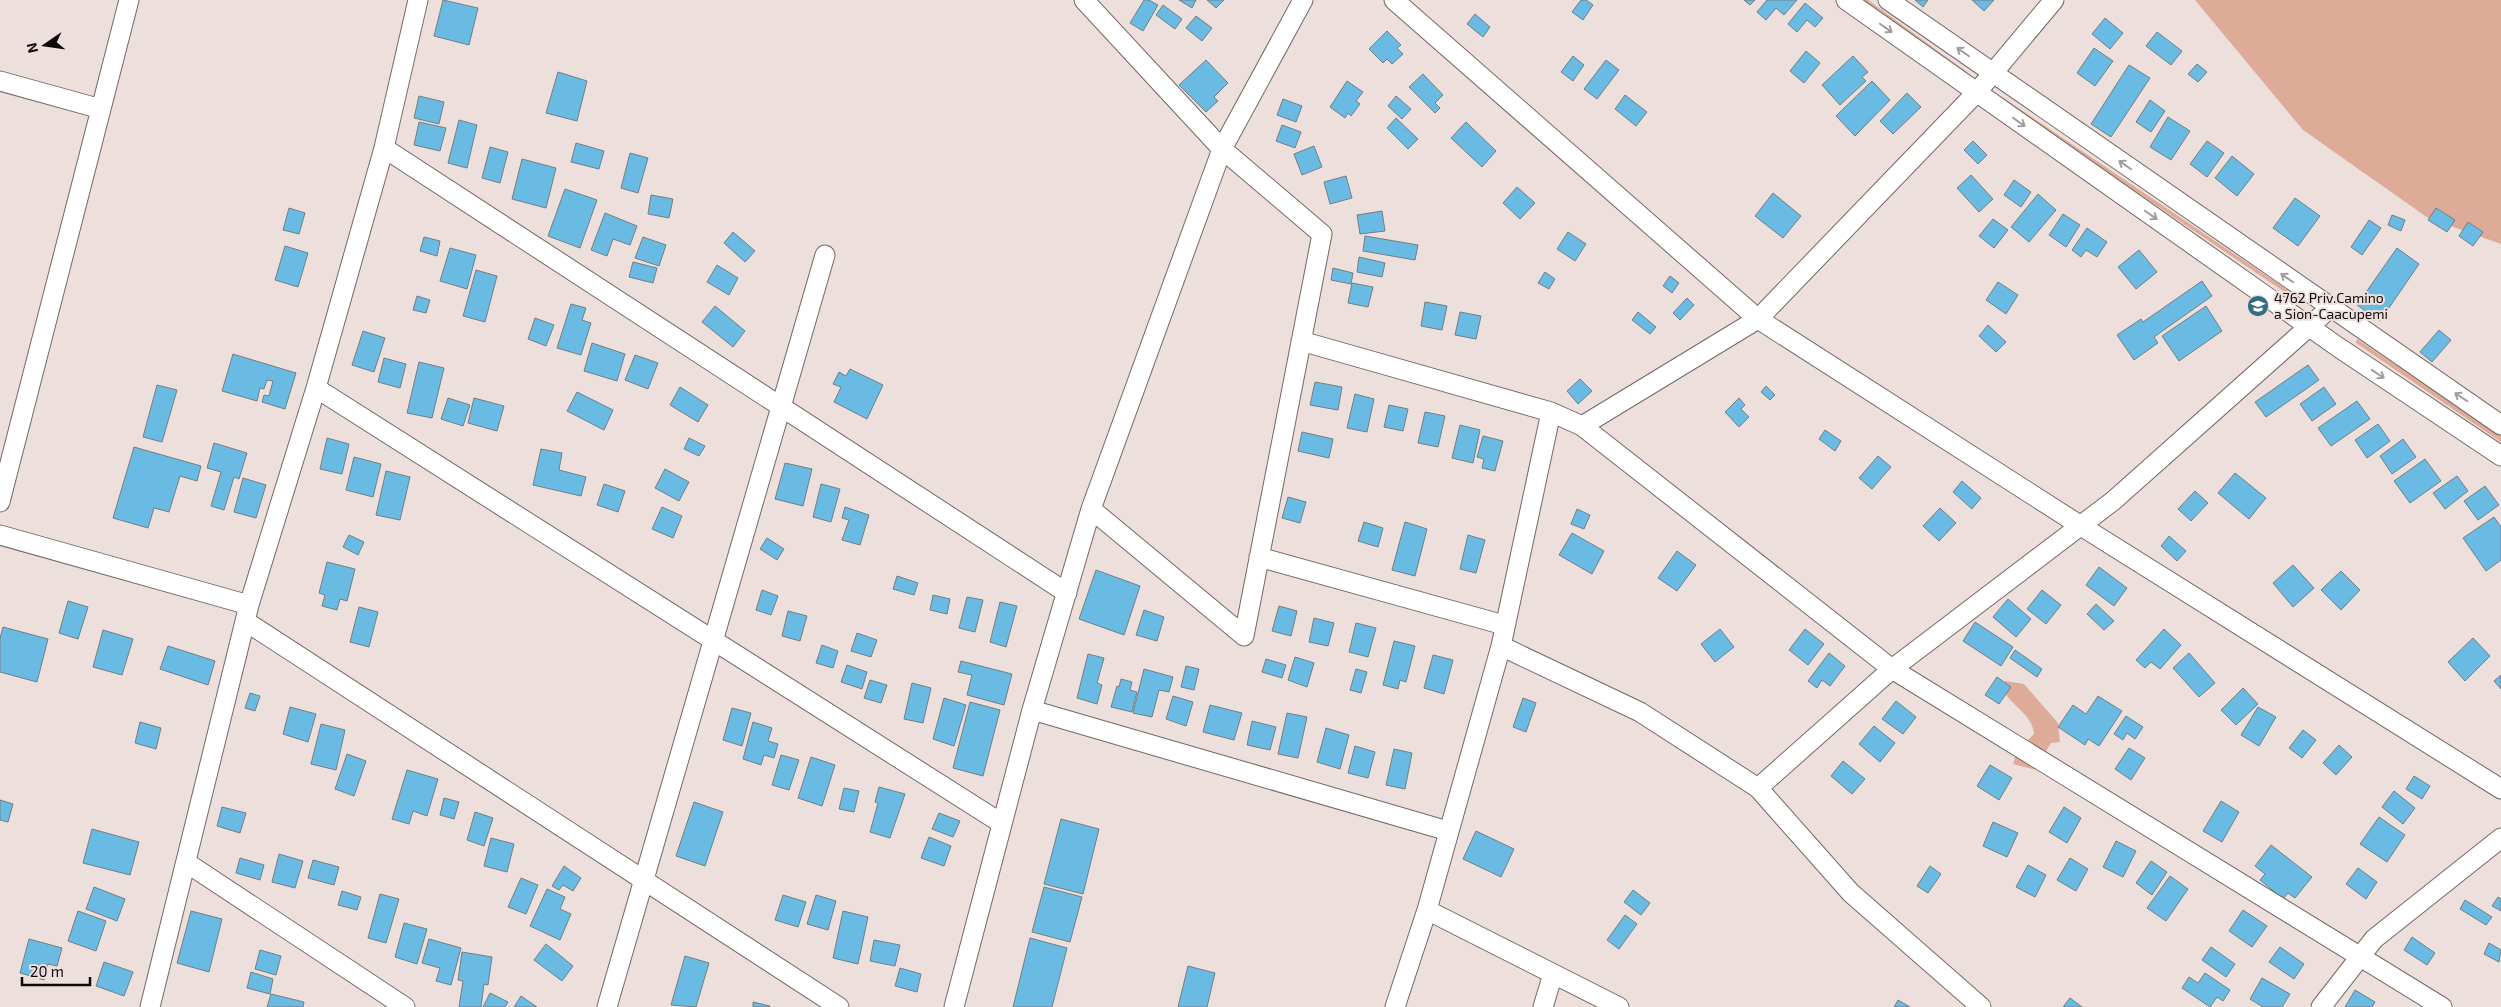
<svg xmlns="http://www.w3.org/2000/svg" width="2501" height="1007" viewBox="0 0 2501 1007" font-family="'Exo 2',sans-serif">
<rect width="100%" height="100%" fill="#eddfdb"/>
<path fill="#dfab99" d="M1859 0H1868L1968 73 1967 75Z
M2195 0H2501V244L2428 218 2303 130Z
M2002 97 2301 299V303L2001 101Z
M2357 339 2501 436V442L2356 343Z
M2005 681 2024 684 2058 723 2060 742 2051 743 2046 751 2052 774 2013 764 2017 751 2034 734C2033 713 2007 705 2002 685Z"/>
<path fill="#69bbe3" stroke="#737e84" d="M443 0 478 8 469 45 434 36Z
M1144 0H1149L1158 5 1143 31 1130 23Z
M1179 0H1196L1192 8Z
M1207 0H1224L1216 8Z
M1581 0H1586L1593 5 1583 20 1572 12Z
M1744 0H1755L1750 5Z
M1767 0H1797L1784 15 1776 8 1766 20 1757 12Z
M1915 0H1928L1923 7Z
M1972 0H1994L1984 11Z
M1805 3 1823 18 1815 27 1807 20 1797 32 1788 24Z
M1163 5 1182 19 1175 29 1156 15Z
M1475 14 1490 27 1483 37 1467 24Z
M1196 16 1212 28 1202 41 1186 28Z
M2105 18 2123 33 2110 49 2092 34Z
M1387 31 1401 45 1397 48 1403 54 1392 64 1387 59 1383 63 1369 49Z
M2157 32 2182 51 2171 65 2146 46Z
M2094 48 2113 61 2095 86 2077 73Z
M1806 51 1820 63 1804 83 1790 71Z
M1573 56 1584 65 1573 81 1561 72Z
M1853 56 1868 72 1862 77 1866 81 1840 105 1822 85Z
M1206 60 1228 83 1214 97 1218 101 1206 112 1179 85Z
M1606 60 1619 70 1597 99 1584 89Z
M2197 64 2207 72 2198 82 2188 74Z
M2129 65 2150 78 2111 137 2091 124Z
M558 72 587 81 577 121 546 113Z
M1423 74 1443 95 1435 103 1440 108 1435 113 1409 87Z
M1347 81 1363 92 1356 101 1360 104 1351 116 1348 113 1345 118 1330 107Z
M1872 81 1890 100 1855 136 1836 116Z
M1907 93 1921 107 1893 134 1880 121Z
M1625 95 1647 112 1636 126 1615 109Z
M419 96 444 102 439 124 414 118Z
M1396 96 1411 109 1402 119 1388 106Z
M1283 99 1302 106 1296 122 1277 115Z
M2150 100 2165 111 2151 132 2136 122Z
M2168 117 2190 131 2171 160 2150 147Z
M1396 118 1418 139 1408 149 1387 128Z
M459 120 477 125 467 168 448 163Z
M419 122 446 128 440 151 414 145Z
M1466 122 1496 151 1482 167 1451 138Z
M1282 125 1301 132 1295 148 1276 141Z
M1973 141 1987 155 1978 164 1964 150Z
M2207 141 2224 153 2207 177 2190 164Z
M576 143 604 151 599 169 571 162Z
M1314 146 1322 167 1302 175 1294 154Z
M490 147 508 152 500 183 482 178Z
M630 153 648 158 638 193 621 188Z
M2232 156 2254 174 2237 196 2215 178Z
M522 159 556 168 546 208 512 199Z
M1971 175 1993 199 1979 212 1957 188Z
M1346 176 1352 198 1330 204 1324 182Z
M2014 180 2031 192 2021 207 2004 195Z
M1517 187 1535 203 1520 219 1503 203Z
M565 189 597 200 580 248 548 236Z
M1773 193 1801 216 1783 238 1755 216Z
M2038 194 2056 210 2029 242 2011 227Z
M651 195 673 199 669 218 648 214Z
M2295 198 2320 216 2298 246 2273 228Z
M289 208 305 213 299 234 283 230Z
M2436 208 2455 220 2447 232 2428 220Z
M1382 211 1385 231 1360 234 1357 215Z
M605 213 637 226 630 245 613 239 607 256 591 250Z
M2063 214 2080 225 2066 247 2049 235Z
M2392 215 2405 220 2401 231 2388 225Z
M1993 219 2008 230 1994 248 1979 236Z
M2369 220 2381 228 2362 255 2351 247Z
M2468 222 2483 232 2473 246 2459 236Z
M2087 228 2107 242 2097 257 2086 250 2081 257 2072 250Z
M733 232 755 251 745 262 724 243Z
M1568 232 1586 244 1575 261 1557 249Z
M1365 236 1418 245 1415 260 1363 251Z
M424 237 440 241 437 256 420 251Z
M643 237 666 245 659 266 635 258Z
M285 246 308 253 298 287 275 280Z
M450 248 476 255 467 289 440 281Z
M2397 248 2419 264 2380 321 2357 305Z
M2139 250 2157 272 2136 289 2118 267Z
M1359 257 1385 263 1382 277 1357 272Z
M633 262 657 268 653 283 629 277Z
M717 265 738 278 729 295 707 282Z
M1333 268 1353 273 1351 284 1331 280Z
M476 270 497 276 485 322 463 316Z
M1545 272 1555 279 1549 289 1538 283Z
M1670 276 1679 283 1672 293 1663 286Z
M2202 281 2212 296 2154 337 2158 343 2134 360 2117 335 2141 319 2143 322Z
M1998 282 2018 295 2006 314 1986 300Z
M1352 283 1373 287 1368 307 1348 303Z
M417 296 430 300 426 313 413 310Z
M1687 298 1694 305 1680 320 1673 313Z
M1425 302 1447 306 1442 330 1421 326Z
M571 304 586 308 582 320 591 323 581 355 557 348Z
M715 306 745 331 733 347 702 322Z
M2206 306 2222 331 2179 361 2162 336Z
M1460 312 1481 316 1476 339 1455 335Z
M1638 312 1656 327 1650 334 1632 320Z
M535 318 554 325 546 346 528 339Z
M1988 325 2006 342 1996 352 1979 336Z
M2439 330 2451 340 2432 362 2420 352Z
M363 331 385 338 374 372 352 365Z
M592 343 625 354 617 381 584 371Z
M233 354 296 373 285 409 262 402 264 395 269 396 273 381 267 380 264 389 260 388 257 401 222 391Z
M635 355 658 363 648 389 625 380Z
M384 358 406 364 400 388 378 382Z
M419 362 444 368 432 418 407 413Z
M2308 365 2319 380 2266 417 2255 402Z
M850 369 883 385 867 419 834 402 841 387 833 384 839 372 846 376Z
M1580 379 1592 391 1578 404 1567 391Z
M1315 382 1342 387 1338 410 1310 405Z
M157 385 177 390 162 442 143 437Z
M1766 386 1775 395 1770 400 1761 392Z
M680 387 708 405 698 422 670 405Z
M2324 387 2336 404 2312 421 2300 404Z
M577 392 613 410 604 430 567 411Z
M1355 394 1374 399 1367 432 1347 428Z
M448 398 470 405 463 426 441 419Z
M474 398 504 406 497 431 468 423Z
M1739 398 1745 405 1741 409 1749 417 1739 427 1725 412Z
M2357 401 2370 419 2331 446 2318 428Z
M1389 405 1408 409 1403 431 1384 427Z
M1425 412 1445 416 1438 447 1418 443Z
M2378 424 2390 441 2367 458 2355 440Z
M1460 425 1480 430 1473 463 1452 458Z
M1825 430 1841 441 1835 451 1819 439Z
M1302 432 1333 439 1329 458 1298 451Z
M1483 436 1503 441 1495 471 1482 468 1484 459 1477 457Z
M327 438 349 444 342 474 320 469Z
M689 438 705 446 699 456 684 449Z
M2403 439 2416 457 2392 474 2380 456Z
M214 443 247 453 239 479 234 477 224 510 211 506 221 472 207 468Z
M134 447 201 466 197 481 180 476 169 512 154 508 148 528 113 518Z
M541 449 562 453 559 470 586 477 581 496 533 485Z
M1878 456 1891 467 1872 489 1859 478Z
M354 457 381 464 373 497 346 490Z
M2425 459 2441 481 2410 503 2394 481Z
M785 463 812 469 803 506 775 499Z
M665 469 689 482 679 501 655 488Z
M386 471 410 477 400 520 376 515Z
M2235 473 2266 498 2249 519 2218 493Z
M2457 476 2468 491 2445 509 2433 493Z
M243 478 266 485 256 518 234 512Z
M1962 481 1981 498 1972 509 1953 492Z
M604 484 625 491 618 512 597 505Z
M821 484 840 489 831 522 813 517Z
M2485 486 2499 505 2478 520 2464 501Z
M2195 491 2208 503 2191 521 2178 509Z
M1288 497 1306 502 1300 523 1282 518Z
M662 507 682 516 673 538 652 529Z
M845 507 869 515 860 545 842 540 849 520 842 518Z
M1940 508 1956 523 1939 541 1923 526Z
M1577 509 1590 515 1584 529 1571 524Z
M2494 517 2501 527V560L2486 571 2463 538Z
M1364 522 1383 528 1378 547 1358 541Z
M1405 522 1427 529 1415 576 1392 570Z
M1572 533 1604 551 1592 574 1559 555Z
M349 535 364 542 358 555 343 547Z
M1468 535 1485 540 1476 573 1460 569Z
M2169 536 2186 551 2177 561 2161 546Z
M767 538 784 549 777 560 760 549Z
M1677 551 1696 565 1677 591 1658 578Z
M327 562 355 569 347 601 340 599 337 610 322 606 325 595 319 593Z
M2293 565 2314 588 2293 607 2273 583Z
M2099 567 2127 588 2114 606 2086 585Z
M1096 570 1140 586 1124 635 1079 619Z
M2341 571 2360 590 2341 610 2321 590Z
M897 576 918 583 914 595 893 589Z
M762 590 778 596 771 615 756 610Z
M2042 590 2061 605 2046 624 2027 609Z
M933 595 950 599 947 614 930 610Z
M967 597 983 600 975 632 959 628Z
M2008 599 2031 619 2016 637 1993 617Z
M68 601 88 607 78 639 59 633Z
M1000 602 1017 606 1006 647 990 642Z
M2096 604 2114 621 2104 630 2087 614Z
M1279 606 1297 611 1291 636 1272 631Z
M359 607 378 612 369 647 350 642Z
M1144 610 1164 617 1157 641 1136 635Z
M788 611 807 616 800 641 782 636Z
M1314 618 1334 623 1328 646 1309 642Z
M1975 622 2013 647 2001 666 1963 641Z
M1356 623 1376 628 1368 657 1349 652Z
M3 627 48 639 37 682 0 672V638Z
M1720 629 1734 647 1715 662 1701 644Z
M1805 629 1824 644 1808 665 1789 650Z
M2164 629 2181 645 2160 669 2151 662 2145 668 2136 660Z
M103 630 133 639 122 675 93 667Z
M857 633 877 640 871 657 851 651Z
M2473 638 2490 656 2465 681 2448 662Z
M1394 641 1415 646 1406 682 1400 680 1398 689 1383 685Z
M822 645 838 651 833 668 816 663Z
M168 646 215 661 208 685 160 669Z
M2015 650 2042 669 2037 677 2010 658Z
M1829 653 1845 666 1830 686 1822 680 1817 688 1808 681Z
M2189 653 2215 683 2199 697 2173 668Z
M1088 654 1104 658 1097 683 1102 685 1097 704 1077 698Z
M1433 655 1453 660 1444 694 1424 688Z
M1295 657 1314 663 1307 687 1288 680Z
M1266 659 1286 665 1282 678 1262 672Z
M961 661 1012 674 1004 705 967 695 972 675 958 672Z
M847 665 867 672 862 689 841 682Z
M1186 666 1199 669 1194 690 1181 687Z
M1144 669 1173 677 1169 692 1159 690 1152 717 1133 713Z
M1356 669 1367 672 1361 693 1350 690Z
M2501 675V689L2494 681Z
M1997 677 2011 687 1999 704 1985 695Z
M1121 679 1132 682 1130 690 1137 692 1132 712 1111 707 1117 686 1119 687Z
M870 680 887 685 881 703 864 698Z
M912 683 931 688 923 723 904 719Z
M2243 688 2258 704 2236 725 2221 710Z
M250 693 260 696 255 711 245 708Z
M1173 696 1193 702 1186 726 1166 719Z
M2098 696 2122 711 2099 746 2088 739 2085 745 2058 727 2073 705 2086 714Z
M944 698 966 705 954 746 933 739Z
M1523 698 1536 703 1526 732 1513 727Z
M1896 701 1916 717 1903 734 1882 719Z
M970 702 1000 710 983 776 953 768Z
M1210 705 1242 713 1234 740 1203 732Z
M290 707 316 714 308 742 283 734Z
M2258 707 2276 717 2259 746 2241 735Z
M732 708 751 713 742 746 723 740Z
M1287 713 1307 717 1298 758 1278 754Z
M2126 716 2143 727 2135 739 2127 733 2123 740 2114 734Z
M1252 721 1276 727 1270 750 1247 745Z
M140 722 161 728 156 749 135 743Z
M753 722 772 728 768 741 778 744 774 758 764 755 761 765 743 759Z
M321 724 345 730 336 770 311 764Z
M1874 726 1895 743 1880 762 1859 744Z
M1326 728 1349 735 1340 769 1317 762Z
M2303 730 2316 740 2302 758 2289 748Z
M2339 745 2352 757 2336 775 2323 763Z
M1355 746 1375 752 1368 778 1348 773Z
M2129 748 2145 758 2131 780 2115 769Z
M1394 749 1412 753 1405 789 1386 785Z
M347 754 366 761 354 796 335 789Z
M781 755 799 760 789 790 772 785Z
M811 757 835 765 822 806 798 798Z
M1843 761 1865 779 1852 794 1831 776Z
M1990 765 2012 778 1999 800 1977 786Z
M407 770 438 779 427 816 413 811 409 824 392 819Z
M2414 776 2430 786 2422 799 2406 789Z
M879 787 905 794 890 838 870 832 878 803 875 802Z
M844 788 859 791 854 812 839 809Z
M2394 791 2415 808 2403 824 2382 807Z
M444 798 459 802 454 819 440 815Z
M0 800 13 804 8 822 0 820Z
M2221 801 2239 812 2222 842 2203 831Z
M694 802 723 812 705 866 676 856Z
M222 807 246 813 240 833 217 826Z
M2064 807 2081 818 2067 843 2049 832Z
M475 812 493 818 484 846 467 840Z
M939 813 960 821 953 837 932 829Z
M2379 817 2405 835 2387 862 2360 844Z
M1061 819 1099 829 1083 894 1044 884Z
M1993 822 2018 833 2007 857 1983 846Z
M92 829 139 842 130 875 83 863Z
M1476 831 1514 849 1501 877 1463 859Z
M929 837 951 846 944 866 921 858Z
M491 838 514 844 507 872 484 866Z
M2116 841 2136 851 2123 877 2103 867Z
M2271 845 2312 877 2295 898 2288 893 2283 899 2260 880 2265 874 2255 866Z
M279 854 303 861 295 888 272 882Z
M240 858 264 865 260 880 236 873Z
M2070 858 2088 869 2076 891 2057 880Z
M313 860 339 867 334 885 308 878Z
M2151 861 2167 872 2152 895 2136 883Z
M2028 865 2046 875 2035 897 2016 887Z
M564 866 581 878 573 891 563 885 559 890 552 886Z
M1930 866 1941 874 1928 893 1917 886Z
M2358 868 2377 882 2366 899 2346 884Z
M2170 876 2188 889 2166 921 2147 908Z
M521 878 538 885 526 914 508 907Z
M94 887 125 899 117 921 86 909Z
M1044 887 1082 897 1070 942 1032 932Z
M547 889 565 897 560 909 571 914 560 940 530 926Z
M1633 890 1650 903 1641 915 1624 902Z
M342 891 361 897 357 910 338 905Z
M380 894 399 899 386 943 368 938Z
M783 895 806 902 798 927 775 920Z
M816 895 836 901 828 930 807 924Z
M2498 897 2501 899V911L2492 906Z
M2465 900 2492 917 2486 925 2460 909Z
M2243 910 2267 926 2252 947 2229 931Z
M78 911 106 921 96 951 68 941Z
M191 911 222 919 209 972 177 963Z
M843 911 868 917 858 964 833 958Z
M1625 915 1637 924 1619 949 1607 940Z
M404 923 427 929 417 964 395 957Z
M2412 937 2435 953 2427 965 2404 950Z
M1030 938 1067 948 1052 1007H1013Z
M29 939 62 948 57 966 48 964 44 980 20 973Z
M429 939 461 948 451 985 436 981 440 968 422 963Z
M874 940 900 945 895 966 870 961Z
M2489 943 2501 950 2499 962 2484 954Z
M546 944 573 966 562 981 534 960Z
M2211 947 2235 964 2226 977 2202 960Z
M2280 947 2304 964 2294 979 2269 962Z
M260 950 281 956 276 975 255 969Z
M462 952 492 957 488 985 484 984 481 1007H459L463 981 458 980Z
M685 956 709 963 696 1007 671 1005Z
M104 962 133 972 124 996 96 986Z
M1188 966 1215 973 1207 1007H1178Z
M900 968 921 974 917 992 895 986Z
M251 972 273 979 270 994 247 988Z
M2205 973 2230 990 2223 1001 2217 997 2210 1007 2182 988 2189 977 2198 983Z
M2262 978 2290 994 2282 1007H2263L2250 999Z
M2355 990 2375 1002 2372 1007H2345Z
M490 993 508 1002 505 1007H483Z
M271 994 304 1002 303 1007H267Z
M521 996 537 1007H514Z
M2070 998 2082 1007H2063Z
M1898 1000 1910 1007H1894Z
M753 1002 770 1006V1007H753Z"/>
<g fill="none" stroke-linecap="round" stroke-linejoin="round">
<g stroke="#746865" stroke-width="21">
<path id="street" d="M1084 0 1222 149 1322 234 1244 636 1091 509
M1394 0 1758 319 2081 526 2501 789
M1846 0 2338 347 2501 456
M1888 0 2501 425
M0 81 101 109
M384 148 1067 593
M1301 341 1551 412 1582 426 1892 669 2442 1007
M316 388 1001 823
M1582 426 1758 319 1977 92 2054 0
M0 502 129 0
M0 535 249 605
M1259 557 1504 625
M245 621 839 1007
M1501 646 1640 712 1758 788 1851 893 1981 1007
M1032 710 1448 831
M1758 788 1892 669 2113 501 2330 308
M187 863 405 1007
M1427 910 1619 1007
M150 1007 249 605 316 388 384 148 418 0
M607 1007 825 255
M954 1007 1032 710 1091 509 1222 149 1303 0
M1395 1007 1427 910 1501 646 1551 412
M1543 1007 1553 974
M2321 1007 2374 939 2501 838"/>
</g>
<use href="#street" stroke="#fff" stroke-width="19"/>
</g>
<defs><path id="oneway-shaft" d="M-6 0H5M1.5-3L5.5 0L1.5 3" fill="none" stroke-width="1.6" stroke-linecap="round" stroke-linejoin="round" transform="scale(1.25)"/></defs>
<g stroke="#9f9d9d">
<use href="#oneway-shaft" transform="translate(1886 28) rotate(35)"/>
<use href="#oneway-shaft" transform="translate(1963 52) rotate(-145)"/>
<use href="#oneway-shaft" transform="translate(2019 122) rotate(35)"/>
<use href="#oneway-shaft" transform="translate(2125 165) rotate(-145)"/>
<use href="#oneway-shaft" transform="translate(2151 215) rotate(35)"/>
<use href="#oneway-shaft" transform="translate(2287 278) rotate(-145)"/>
<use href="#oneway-shaft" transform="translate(2378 374) rotate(34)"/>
<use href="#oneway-shaft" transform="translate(2461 397) rotate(-146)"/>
</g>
<defs>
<g id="school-disc" transform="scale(1.125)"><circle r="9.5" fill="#336c86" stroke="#eddfdb"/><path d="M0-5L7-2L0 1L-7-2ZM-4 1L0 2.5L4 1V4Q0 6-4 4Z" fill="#fff"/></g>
</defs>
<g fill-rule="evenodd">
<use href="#school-disc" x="2258" y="306"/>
</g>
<g text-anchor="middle" stroke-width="4" stroke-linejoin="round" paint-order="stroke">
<g font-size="14" fill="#0f0b0a" stroke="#eddfdb" text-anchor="start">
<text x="2274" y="303">4762 Priv.Camino<tspan x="2274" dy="16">a Sion-Caacupemi</tspan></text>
</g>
</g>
<g transform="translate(45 45) rotate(257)" stroke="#eddfdb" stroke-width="4" paint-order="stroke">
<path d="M0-4L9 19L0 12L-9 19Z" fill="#0f0b0a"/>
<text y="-8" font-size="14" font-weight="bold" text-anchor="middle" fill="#0f0b0a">N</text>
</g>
<path d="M22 977v8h68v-8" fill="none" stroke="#0f0b0a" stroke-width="2.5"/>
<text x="30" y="977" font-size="15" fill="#0f0b0a" stroke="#eddfdb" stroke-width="4" paint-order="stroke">20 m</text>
</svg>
